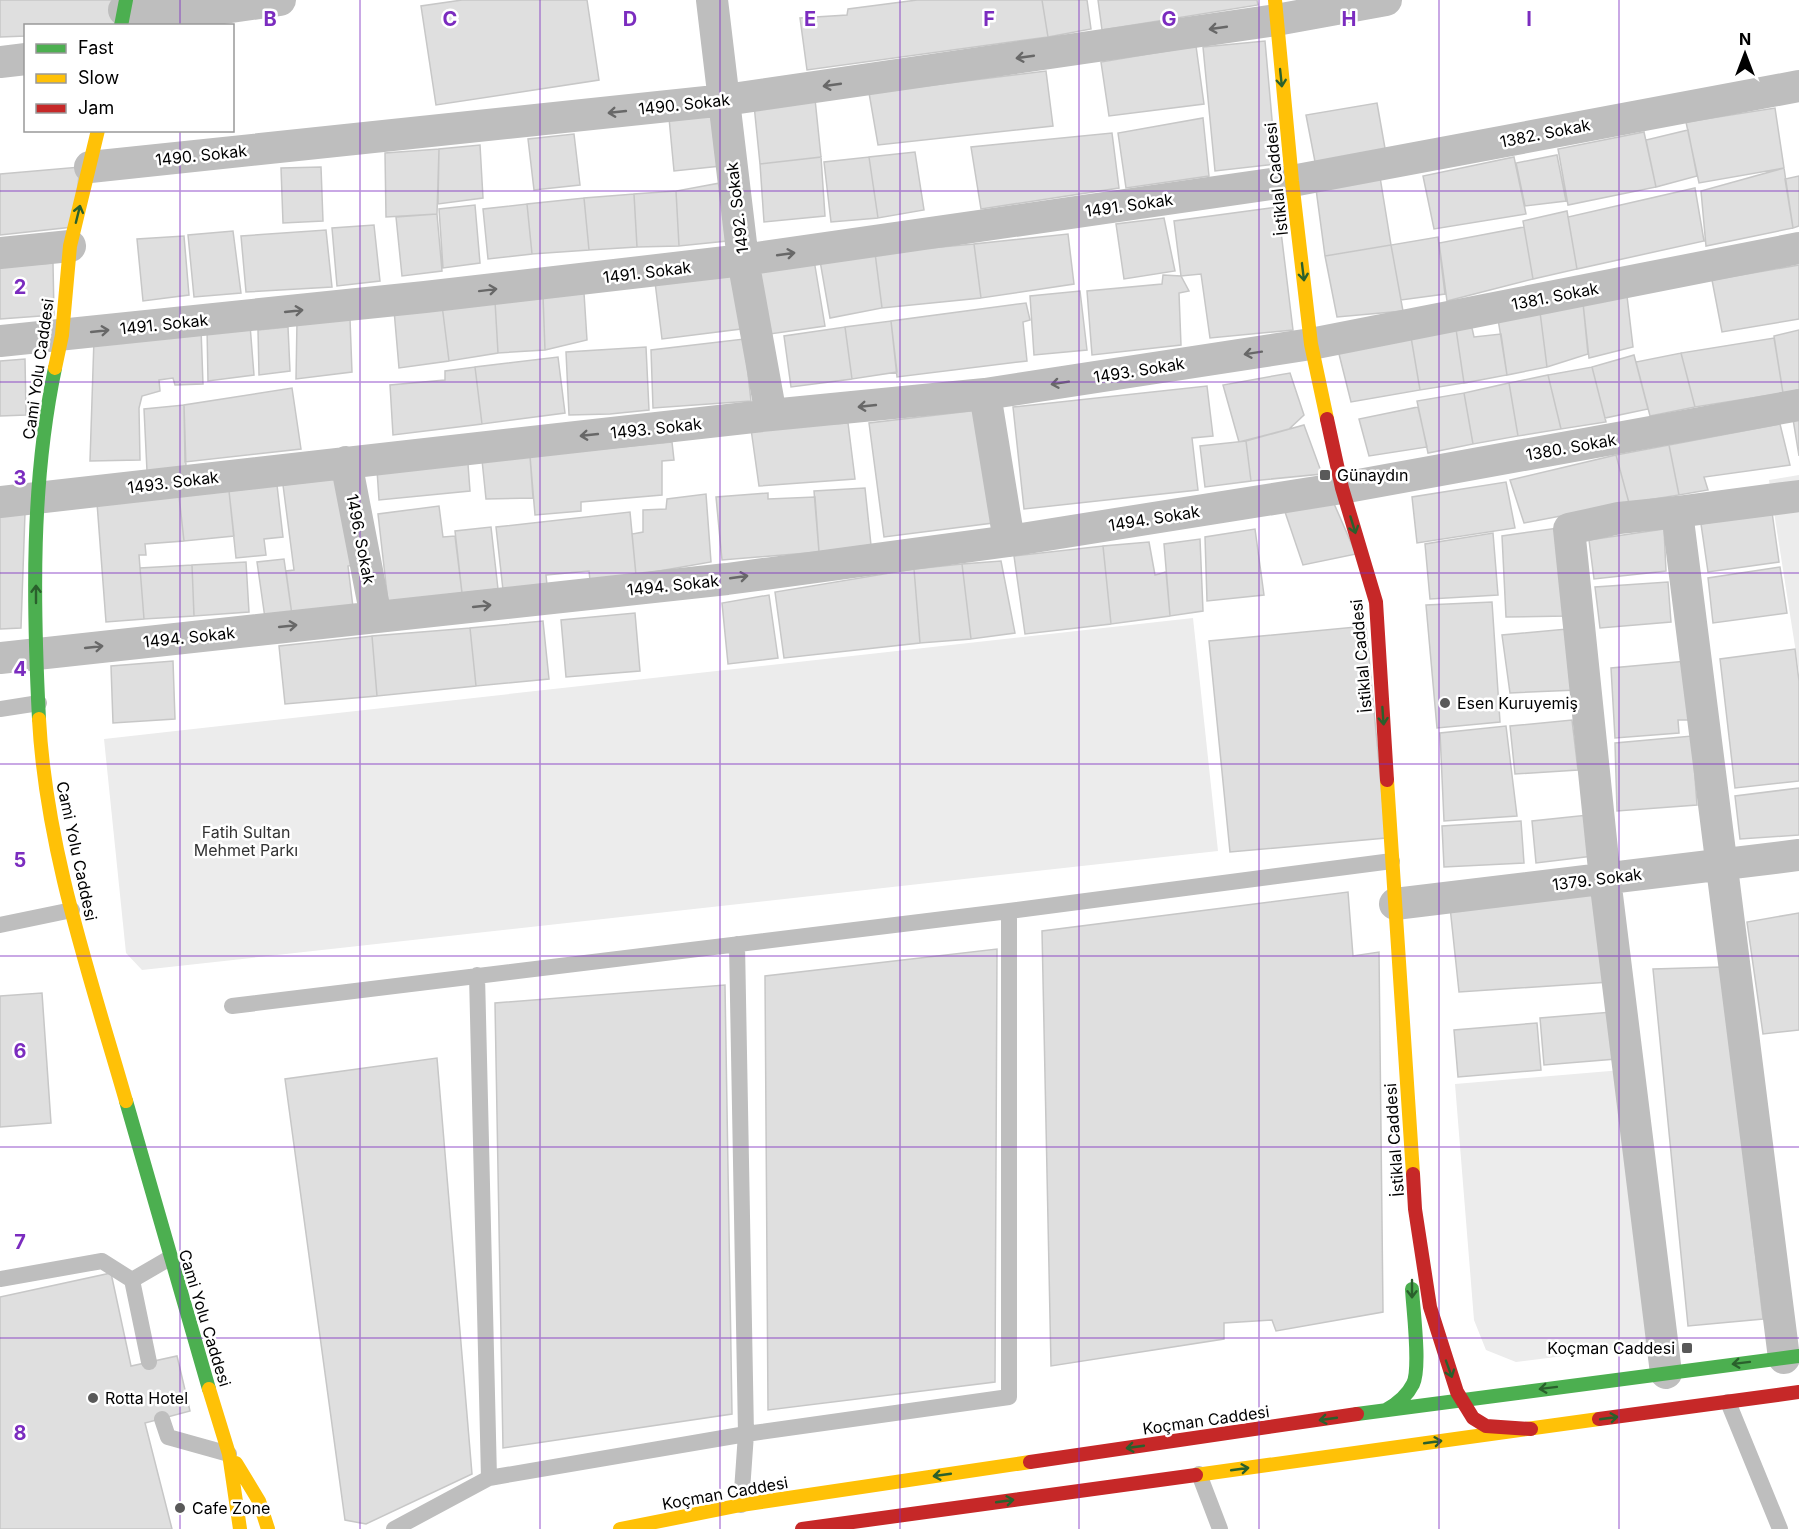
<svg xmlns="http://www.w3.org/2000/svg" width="1799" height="1529" viewBox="0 0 1799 1529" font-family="Inter,sans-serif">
<rect width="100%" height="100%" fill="#fff"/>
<path fill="#ececec" d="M1799 475V672L1769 480Z
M1193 618 1218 851 142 970 126 953 104 739Z
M1622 1070 1651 1345 1516 1362 1486 1350 1474 1320 1455 1084Z"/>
<path fill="#dfdfdf" stroke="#c7c7c7" stroke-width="1.5" d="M0 0H114L115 26H26V36L0 37Z
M462 0H587L599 80 436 105 421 6Z
M917 0H1042L1048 37 807 70 800 18 847 15 848 9Z
M1042 0H1087L1091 29 1048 37Z
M1098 0H1257L1258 5 1102 30Z
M1265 41 1276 164 1215 171 1203 47Z
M1196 46 1204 104 1109 116 1101 62Z
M1046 71 1053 126 878 145 869 93Z
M815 99 821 157 760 164 754 105Z
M1377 103 1386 154 1316 167 1306 115Z
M1775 108 1784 168 1699 183 1686 122Z
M716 114 721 166 674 171 669 118Z
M1203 118 1209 176 1126 188 1118 133Z
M1688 130 1697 176 1656 187 1646 140Z
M1644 132 1656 187 1568 205 1558 149Z
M1112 133 1119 188 981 209 971 147Z
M574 134 580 185 534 190 528 139Z
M480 145 483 198 438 204 439 149Z
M439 149 437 214 386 217 385 153Z
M915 152 924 210 878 218 869 157Z
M1557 155 1566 201 1525 206 1516 163Z
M821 157 825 216 764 222 760 164Z
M869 157 878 218 831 222 824 162Z
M1514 157 1526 214 1434 229 1423 176Z
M80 167 73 227 0 235V174Z
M321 167 323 221 283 223 281 168Z
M1784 168 1793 228 1706 246 1701 191Z
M1799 176V226L1793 228 1785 179Z
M1380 177 1391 245 1325 256 1316 189Z
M720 183 727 241 679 246 676 191Z
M1695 188 1704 241 1577 269 1568 217Z
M676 191 679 246 637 247 634 194Z
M634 194 637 247 589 250 584 198Z
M584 198 589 250 532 254 527 204Z
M527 204 532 254 488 259 483 209Z
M475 205 480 263 443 268 439 209Z
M1278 207 1293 330 1210 338 1201 274 1181 276 1174 221Z
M1567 211 1577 269 1533 279 1523 221Z
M437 214 442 271 402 276 396 217Z
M1164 218 1175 271 1124 279 1116 224Z
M374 225 380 281 337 286 332 228Z
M1524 227 1533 279 1447 301 1439 243Z
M326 230 332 287 246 292 241 236Z
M233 231 241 293 194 297 188 235Z
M1068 234 1074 284 981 298 974 244Z
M184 236 189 295 143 301 137 239Z
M1438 237 1445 294 1401 300 1391 245Z
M974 244 981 298 882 308 875 253Z
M1391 245 1403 311 1337 317 1325 256Z
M875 253 882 308 830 318 820 261Z
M814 260 825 326 770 334 758 268Z
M53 263 54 315 0 319V267Z
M1799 265V319L1722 332 1712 280Z
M738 271 749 328 662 339 655 282Z
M1163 275 1181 276 1189 291 1179 293 1181 345 1092 355 1087 291 1162 284Z
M1080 291 1087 350 1034 355 1030 296Z
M584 293 587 340 545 350 543 296Z
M543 296 545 350 498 353 495 301Z
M1627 296 1633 347 1589 358 1583 303Z
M495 301 498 353 449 361 442 305Z
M1026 303 1030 320 1023 322 1027 361 897 377 891 321Z
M1583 303 1588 354 1547 367 1540 312Z
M442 305 449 361 399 368 394 310Z
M1540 312 1547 367 1507 375 1498 319Z
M350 319 352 372 296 379 297 321Z
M891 321 897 372 852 379 845 327Z
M250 325 254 375 208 381 207 328Z
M288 327 290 371 259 375 258 330Z
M845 327 852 379 791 387 784 336Z
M201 328 203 384 175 385 173 378 159 380 160 391 142 396 139 408 140 460 90 461 94 339Z
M1472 328 1474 337 1501 334 1507 375 1464 383 1456 329Z
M1456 329 1464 383 1420 390 1411 337Z
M1799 330V390L1783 393 1774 336Z
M1411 337 1420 390 1351 402 1338 350Z
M1774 338 1783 393 1695 407 1681 353Z
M744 339 751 401 653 408 651 350Z
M646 347 649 410 610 414 569 415 566 352Z
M1681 353 1695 407 1650 416 1636 362Z
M1634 355 1648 409 1605 418 1592 367Z
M558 357 565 413 482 424 475 367Z
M25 359 26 415 0 416V361Z
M475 367 482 424 393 435 390 385 445 380V371Z
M1592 367 1606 422 1561 429 1548 375Z
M1290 373 1304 415 1289 429 1239 442 1223 385Z
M1548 375 1561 429 1518 436 1509 383Z
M1509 383 1518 436 1473 444 1464 393Z
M1207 386 1213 436 1192 438 1198 490 1024 509 1013 407Z
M292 388 301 449 185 462 184 405Z
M1464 393 1473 444 1428 453 1417 401Z
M184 405 186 467 147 471 144 409Z
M1418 407 1427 447 1369 456 1359 419Z
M979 410 993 523 884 537 869 423Z
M1799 418V456L1793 419Z
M848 423 855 479 759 486 751 429Z
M1780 424 1790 465 1704 477 1708 490 1679 495 1669 445Z
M1304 425 1322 474 1251 481 1246 441Z
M1246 441 1251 481 1205 487 1200 446Z
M672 442 674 460 662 461V495L581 502V511L535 515 530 456Z
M1669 445 1679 495 1629 503 1616 455Z
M1616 455 1629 503 1524 523 1510 480Z
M530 456 533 498 486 499 482 460Z
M468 464 470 491 379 500 377 470Z
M342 478 354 565 348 566 353 607 292 615 286 571 294 570 283 485Z
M1506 482 1515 528 1417 543 1412 497Z
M277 485 283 537 264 539 266 555 236 558 229 491Z
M865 488 871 545 819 552 814 491Z
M229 491 234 536 184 541 179 496Z
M768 493V499L815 497 819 552 722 560 716 497Z
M706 494 711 562 636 575 632 534 643 532V510L666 509 667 499Z
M179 496 184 541 145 544 146 555H139L144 619 106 622 97 503Z
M1332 499 1356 554 1303 565 1283 506Z
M439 506 443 537 455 536 462 593 388 602 378 514Z
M630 512 636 575 590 580 589 571 546 575 547 585 503 590 496 527Z
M1772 512 1779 562 1708 572 1701 524Z
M25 513 21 628 0 629V516Z
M491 527 498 589 462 593 455 531Z
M1558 528 1568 616 1506 617 1502 536Z
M1255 529 1264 595 1207 601 1205 537Z
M1664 529 1666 571 1594 579 1589 540Z
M1493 533 1498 595 1430 599 1425 544Z
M1200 539 1203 611 1170 616 1164 544Z
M1149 542 1155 575 1166 572 1170 616 1111 624 1103 546Z
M1103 546 1111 624 1025 634 1014 556Z
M284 559 292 615 265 618 257 562Z
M1001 561 1015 633 971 639 962 564Z
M246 562 249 612 194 616 192 565Z
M962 564 971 639 920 643 914 569Z
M192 565 194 616 144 619 140 568Z
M1780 567 1787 613 1713 623 1708 578Z
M914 569 920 643 784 658 775 592Z
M1668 582 1671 622 1600 628 1595 587Z
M769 595 778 658 728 664 722 603Z
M1492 602 1500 722 1437 728 1426 605Z
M635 613 640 671 566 677 561 620Z
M543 621 549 679 476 686 470 628Z
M1366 626 1386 838 1230 852 1209 641Z
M470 628 476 686 377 696 372 636Z
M1567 629 1577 690 1510 693 1502 635Z
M372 636 377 696 285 704 279 646Z
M1795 649 1799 681V781L1735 788 1720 659Z
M173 661 175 719 113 723 111 666Z
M1687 661 1689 720H1678L1679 733 1615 738 1611 668Z
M1572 720 1578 770 1515 774 1510 726Z
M1506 726 1517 816 1444 821 1440 733Z
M1692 736 1697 805 1617 811 1615 743Z
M1799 788V835L1740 839 1735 796Z
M1588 815 1593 856 1536 863 1532 821Z
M1521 821 1524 863 1444 867 1442 826Z
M1348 892 1353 956 1379 952 1383 1312 1276 1331 1272 1320 1224 1323V1339L1051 1366 1042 931Z
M1602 893 1610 982 1459 992 1450 907Z
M1799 913V1030L1763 1034 1747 922Z
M997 949 995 1382 768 1410 765 976Z
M1722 967 1763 1319 1688 1326 1653 969Z
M725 985 732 1414 503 1448 495 1003Z
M42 993 51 1123 0 1127V996Z
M1612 1012 1616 1059 1544 1065 1540 1018Z
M1537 1023 1541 1070 1458 1077 1454 1030Z
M437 1058 472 1474 366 1524 345 1520 285 1079Z
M111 1273 131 1366 177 1356 190 1411 145 1423 172 1529H0V1297Z"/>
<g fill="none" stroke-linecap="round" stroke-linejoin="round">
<path stroke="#bebebe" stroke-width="16" d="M0 709 39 703
M0 925 72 910
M737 944 746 1434 741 1505
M477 975 489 1478
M232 1006 1009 911 1392 861
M0 1279 102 1261 132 1280
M149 1362 132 1280 170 1258
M1728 1402 1780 1529
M162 1419 168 1437 229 1454
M1199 1474 1220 1529
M394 1529 489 1478 746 1434 1009 1397V911"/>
<path stroke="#bebebe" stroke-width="32" d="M712 0 743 260 771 415
M124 10 203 11 280 0
M0 62 26 59
M90 167 725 100 1276 20 1386 0
M0 253 70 246
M0 341 425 297 743 260 1292 181 1799 86
M985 394 1009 541
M346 462 376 617
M0 502 771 415 985 394 1311 344 1799 248
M1677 512 1799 496
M0 658 727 579 1009 541 1342 488 1799 405
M1395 904 1799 855
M1666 1373 1605 879 1569 529 1619 518 1677 512 1784 1358"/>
<path stroke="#4caf50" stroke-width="14" d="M121 26 126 0
M39 719C33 602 31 483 55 368
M126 1101 209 1389
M1386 1410C1397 1404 1407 1396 1413 1384 1421 1368 1413 1309 1412 1289
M1357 1414 1799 1356"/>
<path stroke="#ffc107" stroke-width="14" d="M1275 0 1292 181 1311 344 1327 419
M55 368 62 335 70 246 98 130
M39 719C46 849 90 976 126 1101
M1387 780 1413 1174
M209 1389 229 1454 240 1529
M236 1463 259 1501 268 1529
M1196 1475 1599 1419
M620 1529 741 1505 1030 1462"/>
<path stroke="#c62828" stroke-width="14" d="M1327 419 1342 488 1376 602 1387 780
M1413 1174 1415 1209 1430 1307 1457 1392 1473 1418 1486 1426 1531 1429
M1599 1419 1799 1392
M1030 1462 1357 1414
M802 1529 1196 1475"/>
</g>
<defs><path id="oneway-shaft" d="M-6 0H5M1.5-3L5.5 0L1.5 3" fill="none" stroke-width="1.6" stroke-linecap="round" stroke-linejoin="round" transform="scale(1.5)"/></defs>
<g stroke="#686868">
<use href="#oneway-shaft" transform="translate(1218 28) rotate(172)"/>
<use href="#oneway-shaft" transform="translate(1025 57) rotate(172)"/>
<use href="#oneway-shaft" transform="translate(832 85) rotate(172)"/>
<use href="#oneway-shaft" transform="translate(617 112) rotate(174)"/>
<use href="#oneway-shaft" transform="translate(786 254) rotate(-8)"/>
<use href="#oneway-shaft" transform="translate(488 290) rotate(-7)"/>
<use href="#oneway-shaft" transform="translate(294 311) rotate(-6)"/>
<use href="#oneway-shaft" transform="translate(100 331) rotate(-6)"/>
<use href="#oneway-shaft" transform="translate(1253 353) rotate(171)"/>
<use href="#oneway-shaft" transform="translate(1060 383) rotate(171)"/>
<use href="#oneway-shaft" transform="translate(867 406) rotate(174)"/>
<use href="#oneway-shaft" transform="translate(589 435) rotate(174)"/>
<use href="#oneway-shaft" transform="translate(739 577) rotate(-8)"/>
<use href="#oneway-shaft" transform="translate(482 606) rotate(-6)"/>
<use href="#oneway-shaft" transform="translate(288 626) rotate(-6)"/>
<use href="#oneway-shaft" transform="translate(94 647) rotate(-6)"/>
</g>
<g stroke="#2a602c">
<use href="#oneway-shaft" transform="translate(1281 78) rotate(84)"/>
<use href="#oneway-shaft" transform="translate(78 214) rotate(-76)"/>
<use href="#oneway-shaft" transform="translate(1303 272) rotate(83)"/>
<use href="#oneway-shaft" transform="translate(1353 525) rotate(73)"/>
<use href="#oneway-shaft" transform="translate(36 594) rotate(-90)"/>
<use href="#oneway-shaft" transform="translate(1383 716) rotate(86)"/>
<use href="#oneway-shaft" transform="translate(1412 1289) rotate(90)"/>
<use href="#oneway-shaft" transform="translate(1741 1363) rotate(173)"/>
<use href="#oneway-shaft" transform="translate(1449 1369) rotate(70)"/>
<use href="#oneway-shaft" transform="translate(1548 1388) rotate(173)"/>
<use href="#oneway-shaft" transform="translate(1609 1418) rotate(-8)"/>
<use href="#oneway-shaft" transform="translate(1328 1419) rotate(172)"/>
<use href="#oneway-shaft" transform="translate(1433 1442) rotate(-8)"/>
<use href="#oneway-shaft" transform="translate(1135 1447) rotate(172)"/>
<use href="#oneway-shaft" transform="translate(1240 1469) rotate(-8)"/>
<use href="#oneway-shaft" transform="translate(942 1475) rotate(172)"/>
<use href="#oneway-shaft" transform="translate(1005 1501) rotate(-8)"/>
</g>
<path fill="none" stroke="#7b2cbf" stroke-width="1.5" stroke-opacity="0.55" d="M180 0V26M360 0V1529M540 0V1529M720 0V1529M900 0V1529M1079 0V1529M1259 0V1529M1439 0V1529M1619 0V1529M180 130V1529M0 191H1799M0 382H1799M0 573H1799M0 764H1799M0 956H1799M0 1147H1799M0 1338H1799"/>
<g fill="#595959" stroke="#fff" stroke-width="2">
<rect x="1319" y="469" width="12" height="12" rx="3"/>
<circle cx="1445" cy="703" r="6"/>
<rect x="1681" y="1342" width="12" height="12" rx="3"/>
<circle cx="93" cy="1398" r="6"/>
<circle cx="180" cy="1508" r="6"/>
</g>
<g text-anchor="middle" stroke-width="5" stroke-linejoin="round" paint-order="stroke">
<g font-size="16" fill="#000" stroke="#fff">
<text transform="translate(684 104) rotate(-6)" y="6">1490. Sokak</text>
<text transform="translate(1545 133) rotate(-11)" y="6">1382. Sokak</text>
<text transform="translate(201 155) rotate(-6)" y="6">1490. Sokak</text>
<text transform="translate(1276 179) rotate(-96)" y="6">İstiklal Caddesi</text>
<text transform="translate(1129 205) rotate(-8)" y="6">1491. Sokak</text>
<text transform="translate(737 208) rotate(-97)" y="6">1492. Sokak</text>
<text transform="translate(647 272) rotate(-7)" y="6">1491. Sokak</text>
<text transform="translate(1555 296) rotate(-11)" y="6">1381. Sokak</text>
<text transform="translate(164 324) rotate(-6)" y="6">1491. Sokak</text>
<text transform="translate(38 369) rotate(-82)" y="6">Cami Yolu Caddesi</text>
<text transform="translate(1139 370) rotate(-9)" y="6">1493. Sokak</text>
<text transform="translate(656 428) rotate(-6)" y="6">1493. Sokak</text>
<text transform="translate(1571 447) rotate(-10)" y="6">1380. Sokak</text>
<text transform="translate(173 482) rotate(-7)" y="6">1493. Sokak</text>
<text transform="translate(1154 518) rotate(-9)" y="6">1494. Sokak</text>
<text transform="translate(361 539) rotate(79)" y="6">1496. Sokak</text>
<text transform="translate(673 585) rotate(-6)" y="6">1494. Sokak</text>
<text transform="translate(189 637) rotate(-6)" y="6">1494. Sokak</text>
<text transform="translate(1361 656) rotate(-95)" y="6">İstiklal Caddesi</text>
<text transform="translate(77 851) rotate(78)" y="6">Cami Yolu Caddesi</text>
<text transform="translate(1597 879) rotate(-7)" y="6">1379. Sokak</text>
<text transform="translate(1394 1140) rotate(-94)" y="6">İstiklal Caddesi</text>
<text transform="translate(205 1318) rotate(73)" y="6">Cami Yolu Caddesi</text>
<text transform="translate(1206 1420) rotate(-8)" y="6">Koçman Caddesi</text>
<text transform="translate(725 1493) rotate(-10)" y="6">Koçman Caddesi</text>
</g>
<g font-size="16" fill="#000" stroke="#fff" text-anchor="start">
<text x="1337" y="481">Günaydın</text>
<text x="1457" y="709">Esen Kuruyemiş</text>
<text x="1675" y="1354" text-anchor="end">Koçman Caddesi</text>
<text x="105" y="1404">Rotta Hotel</text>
<text x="192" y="1514">Cafe Zone</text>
</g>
<g font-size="16" fill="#333" stroke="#fff">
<text x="246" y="838">Fatih Sultan<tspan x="246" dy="18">Mehmet Parkı</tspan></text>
</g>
</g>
<g font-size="20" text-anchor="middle" font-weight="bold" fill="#7b2cbf" stroke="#fff" stroke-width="5" stroke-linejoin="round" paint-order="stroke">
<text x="270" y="26">B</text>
<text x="450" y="26">C</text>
<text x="630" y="26">D</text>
<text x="810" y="26">E</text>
<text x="989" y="26">F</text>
<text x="1169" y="26">G</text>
<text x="1349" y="26">H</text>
<text x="1529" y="26">I</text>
<text x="20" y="294">2</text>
<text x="20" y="485">3</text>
<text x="20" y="676">4</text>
<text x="20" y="867">5</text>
<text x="20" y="1058">6</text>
<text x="20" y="1249">7</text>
<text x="20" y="1440">8</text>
</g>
<rect x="24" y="24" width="210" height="108" fill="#ffffff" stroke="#999999" stroke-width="1.5"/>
<rect x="36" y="44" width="30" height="9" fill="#4caf50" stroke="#999999" stroke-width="1.5"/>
<text x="78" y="54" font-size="18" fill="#000000">Fast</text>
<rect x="36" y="74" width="30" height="9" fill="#ffc107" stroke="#999999" stroke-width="1.5"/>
<text x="78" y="84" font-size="18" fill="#000000">Slow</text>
<rect x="36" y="104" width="30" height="9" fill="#c62828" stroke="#999999" stroke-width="1.5"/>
<text x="78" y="114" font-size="18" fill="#000000">Jam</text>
<g transform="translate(1745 54)" stroke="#ffffff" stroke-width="4.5" paint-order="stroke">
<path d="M0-4.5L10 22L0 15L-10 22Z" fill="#000000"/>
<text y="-9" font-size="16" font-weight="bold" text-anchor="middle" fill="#000000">N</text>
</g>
</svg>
